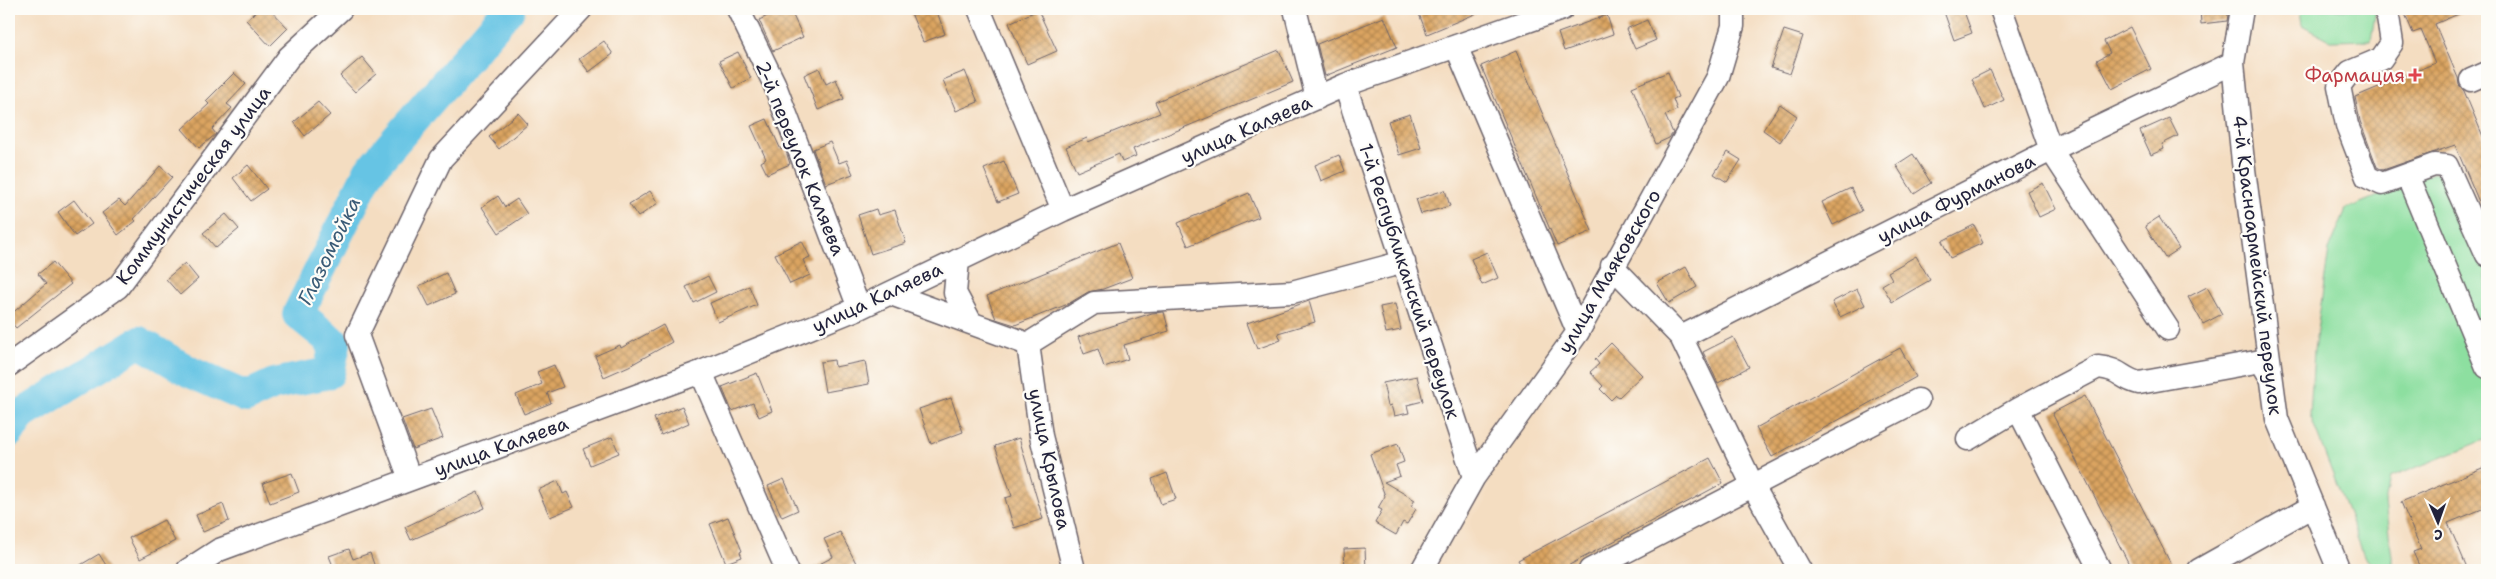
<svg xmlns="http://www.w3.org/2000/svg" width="2496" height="579" viewBox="0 0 2496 579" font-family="'Shantell Sans',sans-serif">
<defs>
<pattern id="building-cross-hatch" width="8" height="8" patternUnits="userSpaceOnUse" patternTransform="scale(1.25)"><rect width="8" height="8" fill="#dba460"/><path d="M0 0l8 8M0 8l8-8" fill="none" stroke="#b18550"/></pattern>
</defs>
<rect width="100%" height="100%" fill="#fdfcf7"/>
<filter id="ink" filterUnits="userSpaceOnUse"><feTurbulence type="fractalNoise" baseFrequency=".02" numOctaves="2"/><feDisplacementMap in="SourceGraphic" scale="10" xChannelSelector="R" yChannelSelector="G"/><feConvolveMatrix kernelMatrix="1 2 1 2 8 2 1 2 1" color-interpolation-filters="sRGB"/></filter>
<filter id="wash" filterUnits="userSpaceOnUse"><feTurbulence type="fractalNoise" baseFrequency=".0096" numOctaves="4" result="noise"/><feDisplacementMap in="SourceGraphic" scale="20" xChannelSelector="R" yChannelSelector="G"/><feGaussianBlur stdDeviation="1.12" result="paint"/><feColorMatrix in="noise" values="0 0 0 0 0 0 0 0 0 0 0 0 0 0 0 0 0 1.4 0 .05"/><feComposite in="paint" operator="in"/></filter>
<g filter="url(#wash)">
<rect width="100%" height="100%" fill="#f4ddc1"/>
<path fill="#8ddfa0" stroke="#58806e" d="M2300 9H2376L2371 40 2332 41 2302 25Z
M2433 173 2455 178 2485 264 2487 292V439L2390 478 2385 503 2392 557V570H2380L2365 558 2310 415 2314 351 2329 250 2346 209Z"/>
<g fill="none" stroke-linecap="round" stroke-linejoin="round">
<path stroke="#66c4e4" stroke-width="32" d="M9 432 21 415 139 342 190 372 246 397 274 384 329 373 335 344 298 314 369 171 509 9"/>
</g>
<g id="blocks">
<path fill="url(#building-cross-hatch)" d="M259 9H270L288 28 270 46 246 20Z
M783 9H790L803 37 773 51 759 20Z
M921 9H936L945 34 923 42 911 13Z
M1417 9H1487L1427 34Z
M1943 9H1963L1972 33 1954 40Z
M2200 9H2229L2227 21 2201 24Z
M2403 9H2470L2435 24 2458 78 2459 85 2464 91 2487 146V221L2455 145 2383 170 2377 167 2360 121 2355 97 2435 63 2421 30 2413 33Z
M1038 10 1057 51 1027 64 1009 23Z
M1607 15 1613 34 1564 51 1558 33Z
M1384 17 1397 47 1325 76 1317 44Z
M1647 20 1656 40 1635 49 1626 29Z
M2130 27 2151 69 2112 89 2097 60 2110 53 2104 41Z
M1784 30 1803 36 1790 74 1771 68Z
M604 41 613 54 589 72 579 59Z
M1279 50 1293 82 1133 149 1136 156 1122 162 1119 154 1077 172 1066 147 1087 138 1088 142 1160 113 1155 102Z
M1516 51 1592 231 1557 246 1481 66Z
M738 52 751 78 733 88 719 61Z
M362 57 376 74 355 92 340 76Z
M819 68 826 84 836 79 844 99 818 110 804 75Z
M1990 70 2004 100 1985 109 1972 79Z
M965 71 978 102 956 111 943 80Z
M1668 72 1678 97 1673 99 1677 110 1665 115 1673 133 1669 138 1656 144 1632 87Z
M234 73 246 84 227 104 232 108 212 129 216 134 199 148 182 129 209 104 206 101Z
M318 102 330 115 305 136 294 122Z
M1780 104 1797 116 1780 142 1763 130Z
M518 113 528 124 499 149 489 137Z
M1410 114 1421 148 1399 155 1388 121Z
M2169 118 2178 136 2162 144 2164 149 2151 155 2140 131Z
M767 119 781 150 785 148 790 164 767 174 761 162 766 159 751 126Z
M830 142 839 163 847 160 853 174 826 184 813 149Z
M1728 152 1741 160 1727 182 1714 174Z
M1913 154 1931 183 1914 194 1896 165Z
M1339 155 1345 171 1321 181 1315 165Z
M1004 161 1018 194 998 202 984 169Z
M248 165 267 189 251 201 233 178Z
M160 166 172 177 134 219 136 221 118 235 102 213 119 200 125 206Z
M2043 183 2056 209 2039 217 2027 191Z
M1851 188 1862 211 1833 225 1822 202Z
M1445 190 1450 206 1421 214 1416 199Z
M650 191 658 203 638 217 629 204Z
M1249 193 1259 217 1188 246 1178 223Z
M498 196 505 207 517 199 527 214 499 233 482 207Z
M74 200 92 224 75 236 58 212Z
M876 209 878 215 895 210 906 243 871 254 858 215Z
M226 214 239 229 216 248 203 233Z
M2159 217 2179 249 2165 258 2145 226Z
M1974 225 1983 243 1950 258 1942 241Z
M802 241 810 257 803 260 810 275 790 284 775 254Z
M1118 243 1132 278 1103 289 1088 292 1068 304 1015 325 996 319 987 296Z
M1487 252 1498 278 1482 285 1471 259Z
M1916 256 1930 280 1892 302 1882 285 1892 279 1888 272Z
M53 262 71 284 16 328 9 320V316L46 284 38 274Z
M185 263 198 279 180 295 166 279Z
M1686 267 1697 287 1669 303 1657 283Z
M446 273 455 294 429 306 419 286Z
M708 276 716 292 694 303 686 287Z
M749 286 757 305 718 322 710 303Z
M2207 287 2222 314 2203 324 2188 297Z
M1857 289 1865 305 1840 317 1832 302Z
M1309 301 1315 322 1278 333 1281 340 1257 349 1247 323Z
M1395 304 1401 330 1386 333 1380 307Z
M1164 312 1169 331 1124 345 1128 359 1104 367 1098 349 1084 354 1078 337 1152 313Z
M663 325 672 342 629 366 604 377 595 356 620 345 621 348Z
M1733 337 1749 367 1718 383 1703 352Z
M1611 343 1642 375 1619 397 1616 395 1611 400 1600 389 1603 386 1590 372 1599 364 1595 359Z
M1900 348 1916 377 1772 457 1756 428Z
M834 360 835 367 865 361 869 384 825 392 820 362Z
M554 365 563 387 547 393 551 403 524 414 516 395 542 384 537 372Z
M757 373 772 411 759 417 753 403 732 411 722 387Z
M1417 376 1423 401 1407 405 1409 413 1394 416 1391 405 1388 406 1383 383Z
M2085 396 2174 570H2132L2052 413Z
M951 398 963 432 931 444 919 409Z
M682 406 689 423 661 435 654 418Z
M431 409 443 438 413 449 402 419Z
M612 437 619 453 590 465 583 449Z
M1019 438 1043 519 1014 528 1005 498 1012 496 995 446Z
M1398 444 1404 462 1396 465 1400 476 1384 482 1415 500 1411 506 1416 509 1407 524 1403 522 1396 535 1375 523 1382 510 1378 508 1385 496 1370 454Z
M1710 458 1723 483 1560 570H1524L1518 560Z
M2487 466V507L2448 523 2468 570H2421L2413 552 2421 549 2401 502Z
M292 473 299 492 270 503 263 483Z
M1167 473 1176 499 1161 504 1152 479Z
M784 479 798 510 782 517 768 486Z
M558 481 563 494 567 492 574 507 550 517 538 490Z
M478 492 485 508 411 540 405 527Z
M223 504 229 521 203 532 196 515Z
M728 517 742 551 740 552 742 557 726 563 710 524Z
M164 520 175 541 140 559 129 538Z
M840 532 856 563 842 570H808L833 557 824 539Z
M1365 548 1366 570H1345L1344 549Z
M349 549 353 559 370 553 376 570H328V568L333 566 329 556Z
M99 554 109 570H72Z"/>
</g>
</g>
<g filter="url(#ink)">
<use href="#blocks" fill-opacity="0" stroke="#6c636a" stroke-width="1"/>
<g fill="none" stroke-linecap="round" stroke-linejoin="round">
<g stroke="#6c636a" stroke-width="25">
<path id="minor" d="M738 9 774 83 859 308
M979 9 1063 210
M1295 9 1317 98
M2001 9 2051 150 2168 329
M2242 9 2233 63 2243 162 2277 419 2339 570
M2384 9 2388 17 2392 43 2381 59 2350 72 2339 86 2347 125 2367 177 2382 184 2434 165 2447 166 2487 255
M1456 46 1578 332
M2471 80 2487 73
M1345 85 1474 477
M2407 175 2487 367
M958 260 955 293 971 323
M1612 266 1681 337 1753 486 1800 570
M891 294 1028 344 1041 436 1074 570
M1681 337 2051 150 2233 63
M1028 344 1094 303 1292 292 1404 262
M9 365 118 287 289 57 341 9
M701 372 787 570
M2018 409 2100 570
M1968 439 2018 409 2098 367C2121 369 2121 379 2139 383L2261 361 2271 378
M410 479 357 335 441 159 581 9
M188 570 219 550 701 372 859 308 1063 210 1345 85 1562 9
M1422 570 1474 477 1578 332 1718 77 1733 26V9
M1590 570 1918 400
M2199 570 2313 506"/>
</g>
<use href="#minor" stroke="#fff" stroke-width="22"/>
</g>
</g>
<path fill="#e0444e" stroke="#fdfcf7" stroke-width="2" d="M2412.5 67.5h5v5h5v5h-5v5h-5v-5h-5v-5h5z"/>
<g text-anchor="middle" stroke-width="4.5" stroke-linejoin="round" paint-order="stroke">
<g font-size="19" fill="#be3a42" stroke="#fdfcf7" text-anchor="end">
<text x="2405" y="82">Фармация</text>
</g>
<g font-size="19" fill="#22223b" stroke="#fdfcf7">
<text transform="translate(1246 129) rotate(-24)" y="7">улица Каляева</text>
<text transform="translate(801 158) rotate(68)" y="7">2-й переулок Каляева</text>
<text transform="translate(193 185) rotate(-53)" y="7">Коммунистическая улица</text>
<text transform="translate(1956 198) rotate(-27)" y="7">улица Фурманова</text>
<text transform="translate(2258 265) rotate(83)" y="7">4-й Красноармейский переулок</text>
<text transform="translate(1609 271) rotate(-60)" y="7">улица Маяковского</text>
<text transform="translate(1410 281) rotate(72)" y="7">1-й Республиканский переулок</text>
<text transform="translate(877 297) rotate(-25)" y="7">улица Каляева</text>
<text transform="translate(501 446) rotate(-20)" y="7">улица Каляева</text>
<text transform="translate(1050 459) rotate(78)" y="7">улица Крылова</text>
</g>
<g font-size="20" font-style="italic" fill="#3a5b76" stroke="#fdfcf7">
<text transform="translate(329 251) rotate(-64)" y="7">Глазомойка</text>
</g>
</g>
<rect width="2496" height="579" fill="none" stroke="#fdfcf7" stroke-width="30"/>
<g transform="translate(2438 522) rotate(178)" stroke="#fdfcf7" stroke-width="4" paint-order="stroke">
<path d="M0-4L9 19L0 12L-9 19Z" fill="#22223b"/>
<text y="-8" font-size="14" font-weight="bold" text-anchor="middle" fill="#22223b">С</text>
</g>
</svg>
